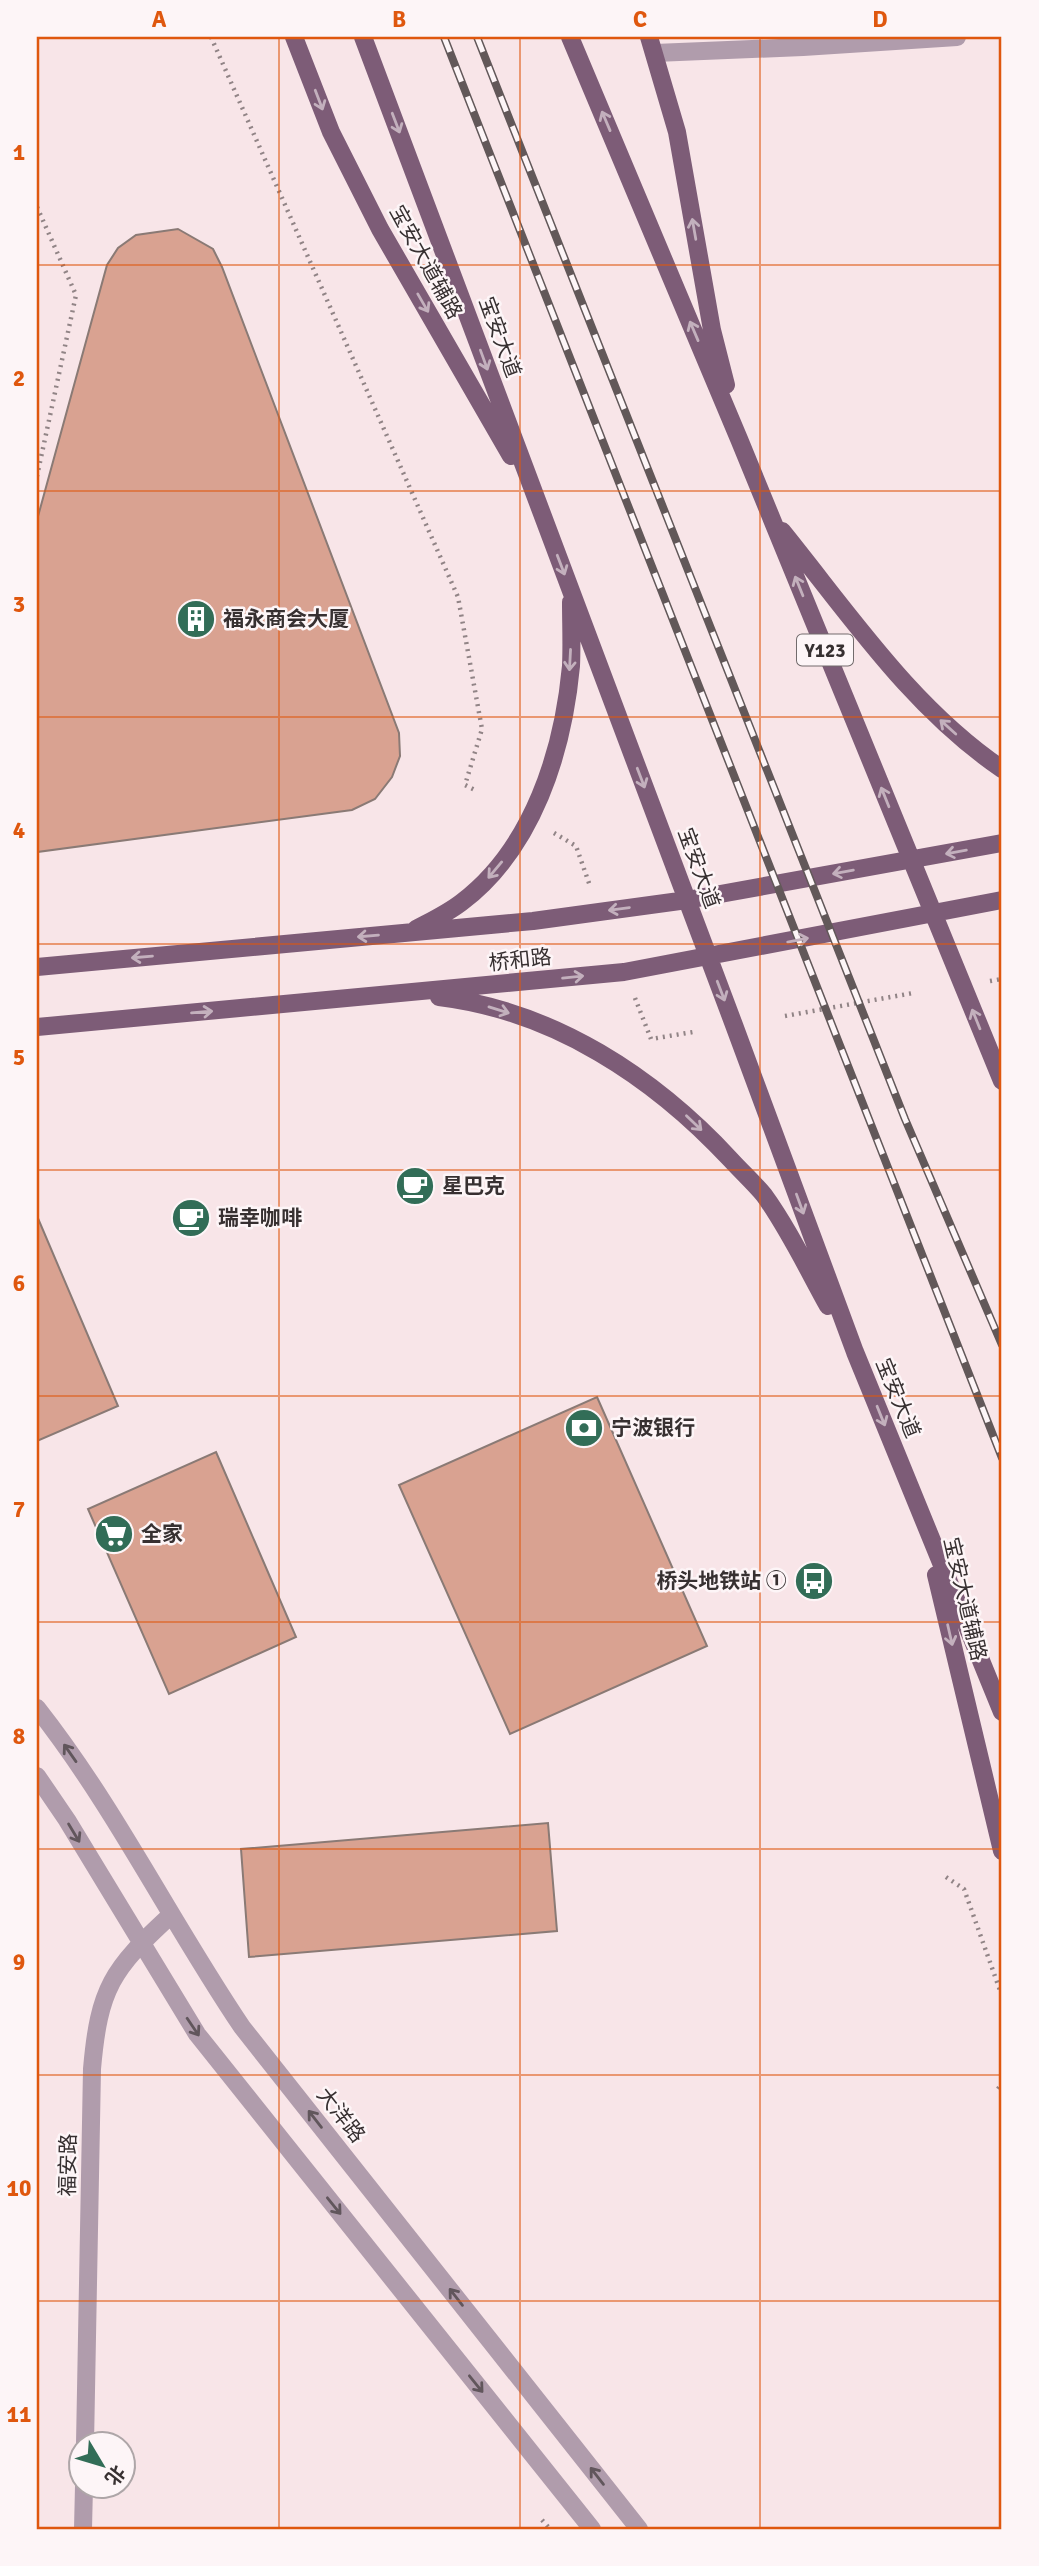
<svg xmlns="http://www.w3.org/2000/svg" width="1039" height="2566" viewBox="0 0 1039 2566" font-family="Signika,'Noto Sans SC',sans-serif">
<rect width="100%" height="100%" fill="#f8e5e8"/>
<path fill="#d9a291" stroke="#8a7a75" stroke-width="2" d="M178 229 213 249 222 267 399 733 400 756 392 777 375 799 352 810 37 852V520L107 265 118 248 136 235Z
M37 1216 118 1406 37 1441Z
M597 1397 707 1646 510 1734 399 1485Z
M216 1452 296 1637 169 1694 88 1509Z
M548 1823 557 1931 249 1957 241 1849Z"/>
<g fill="none" stroke-linecap="round" stroke-linejoin="round">
<path stroke="#918486" stroke-width="4.5" stroke-dasharray="2 5" stroke-linecap="butt" d="M211 37 458 597 482 729 465 785 475 790
M37 207 76 295 37 476
M554 833 576 846 590 886
M990 981 1002 979
M635 998 651 1039 693 1032
M785 1016 913 993
M946 1877 964 1889 1002 1996
M998 2089 1002 2083
M542 2520 550 2529"/>
<path stroke="#b09cac" stroke-width="18" d="M655 53 803 47 957 37
M37 1708C115 1807 171 1922 242 2027L639 2529
M37 1776 67 1820 197 2034 592 2529
M85 2444 92 2069C99 1988 112 1969 171 1915
M83 2529 84 2486"/>
<path stroke="#7d5c77" stroke-width="18" d="M294 37 331 132 380 229 511 456
M363 37 734 1025 855 1352 1002 1712
M570 37 739 439 1002 1081
M649 37 677 132 712 330 726 385
M782 531C850 615 912 708 1002 769
M416 929C431 921 448 913 462 902 533 848 563 752 571 666 572 645 571 623 571 602
M37 967 533 921 687 900 1002 843
M439 997C554 1011 654 1077 731 1160 742 1172 754 1183 764 1195 788 1228 808 1270 828 1306
M37 1027 624 972 1002 900
M936 1575 1002 1851"/>
<g stroke="#625859" stroke-width="8">
<path id="rail" d="M444 37 1002 1458
M477 37 905 1119 1002 1345"/>
</g>
<use href="#rail" stroke="#fdf5f7" stroke-width="5" stroke-dasharray="16" stroke-linecap="butt"/>
</g>
<defs><path id="oneway-shaft" d="M-6 0H5M1.5-3L5.5 0L1.5 3" fill="none" stroke-width="1.6" stroke-linecap="round" stroke-linejoin="round" transform="scale(1.75)"/></defs>
<g stroke="#c3b0bd">
<use href="#oneway-shaft" transform="translate(319 100) rotate(69)"/>
<use href="#oneway-shaft" transform="translate(606 121) rotate(-113)"/>
<use href="#oneway-shaft" transform="translate(396 123) rotate(69)"/>
<use href="#oneway-shaft" transform="translate(694 229) rotate(-100)"/>
<use href="#oneway-shaft" transform="translate(423 303) rotate(60)"/>
<use href="#oneway-shaft" transform="translate(694 331) rotate(-113)"/>
<use href="#oneway-shaft" transform="translate(484 360) rotate(70)"/>
<use href="#oneway-shaft" transform="translate(561 565) rotate(69)"/>
<use href="#oneway-shaft" transform="translate(799 586) rotate(-112)"/>
<use href="#oneway-shaft" transform="translate(570 660) rotate(93)"/>
<use href="#oneway-shaft" transform="translate(948 727) rotate(-138)"/>
<use href="#oneway-shaft" transform="translate(641 778) rotate(69)"/>
<use href="#oneway-shaft" transform="translate(885 797) rotate(-112)"/>
<use href="#oneway-shaft" transform="translate(956 852) rotate(170)"/>
<use href="#oneway-shaft" transform="translate(495 870) rotate(130)"/>
<use href="#oneway-shaft" transform="translate(843 872) rotate(170)"/>
<use href="#oneway-shaft" transform="translate(619 909) rotate(172)"/>
<use href="#oneway-shaft" transform="translate(368 936) rotate(175)"/>
<use href="#oneway-shaft" transform="translate(798 940) rotate(-11)"/>
<use href="#oneway-shaft" transform="translate(142 957) rotate(175)"/>
<use href="#oneway-shaft" transform="translate(573 977) rotate(-6)"/>
<use href="#oneway-shaft" transform="translate(721 991) rotate(69)"/>
<use href="#oneway-shaft" transform="translate(499 1010) rotate(17)"/>
<use href="#oneway-shaft" transform="translate(202 1012) rotate(-5)"/>
<use href="#oneway-shaft" transform="translate(976 1019) rotate(-112)"/>
<use href="#oneway-shaft" transform="translate(694 1123) rotate(44)"/>
<use href="#oneway-shaft" transform="translate(800 1204) rotate(70)"/>
<use href="#oneway-shaft" transform="translate(881 1416) rotate(68)"/>
<use href="#oneway-shaft" transform="translate(950 1635) rotate(77)"/>
</g>
<g stroke="#61565c">
<use href="#oneway-shaft" transform="translate(70 1753) rotate(-125)"/>
<use href="#oneway-shaft" transform="translate(74 1833) rotate(59)"/>
<use href="#oneway-shaft" transform="translate(193 2027) rotate(56)"/>
<use href="#oneway-shaft" transform="translate(315 2119) rotate(-128)"/>
<use href="#oneway-shaft" transform="translate(334 2206) rotate(51)"/>
<use href="#oneway-shaft" transform="translate(456 2297) rotate(-128)"/>
<use href="#oneway-shaft" transform="translate(476 2384) rotate(51)"/>
<use href="#oneway-shaft" transform="translate(597 2476) rotate(-128)"/>
</g>
<path fill="none" stroke="#df570e" stroke-width="2" stroke-opacity="0.55" d="M279 37V2529M520 37V2529M760 37V2529M37 265H1002M37 491H1002M37 717H1002M37 944H1002M37 1170H1002M37 1396H1002M37 1622H1002M37 1849H1002M37 2075H1002M37 2301H1002"/>
<defs>
<g id="building-disc" transform="scale(2.0125)"><circle r="9.5" fill="#326d57" stroke="#fdf5f7"/><path d="M-4-6H4V6H1V3H-1V6H-4ZM-2.5-4.3h1.7v1.8h-1.7ZM.8-4.3h1.7v1.8H.8ZM-2.5-1h1.7V.8h-1.7ZM.8-1h1.7V.8H.8Z" fill="#fff"/></g>
<g id="cafe-disc" transform="scale(2.0125)"><circle r="9.5" fill="#326d57" stroke="#fdf5f7"/><path d="M-5.5-4.5H6V0H3Q3 3.5 0 3.5H-2.5Q-5.5 3.5-5.5 0ZM3-3.2v2h1.7v-2ZM-6 4.5H4V6H-6Z" fill="#fff"/></g>
<g id="bank-disc" transform="scale(2.0125)"><circle r="9.5" fill="#326d57" stroke="#fdf5f7"/><path d="M-6-4H6V4H-6ZM0-2.3a2.3 2.3 0 1 0 0 4.6a2.3 2.3 0 1 0 0-4.6Z" fill="#fff"/></g>
<g id="supermarket-disc" transform="scale(2.0125)"><circle r="9.5" fill="#326d57" stroke="#fdf5f7"/><path d="M-6-5.5h2.5l.6 2H6L4.5 2H-2.5L-4.4-4H-6ZM-1.5 3.2a1.3 1.3 0 1 0 .1 0ZM3 3.2a1.3 1.3 0 1 0 .1 0Z" fill="#fff"/></g>
<g id="bus-disc" transform="scale(2.0125)"><circle r="9.5" fill="#326d57" stroke="#fdf5f7"/><path d="M-5-6H5V4H4V6H2V4H-2V6H-4V4H-5ZM-3.5-4V0h7V-4ZM-3.5 1.2v1.5H-2V1.2ZM2 1.2v1.5H3.5V1.2Z" fill="#fff"/></g>
</defs>
<g fill-rule="evenodd">
<use href="#building-disc" x="196" y="619"/>
<use href="#cafe-disc" x="415" y="1186"/>
<use href="#cafe-disc" x="191" y="1218"/>
<use href="#bank-disc" x="584" y="1428"/>
<use href="#supermarket-disc" x="114" y="1534"/>
<use href="#bus-disc" x="814" y="1581"/>
</g>
<g text-anchor="middle" stroke-width="5" stroke-linejoin="round" paint-order="stroke">
<rect fill="#fdf5f7" stroke="#726b6c" stroke-width="2" x="797" y="634.5" width="56" height="31" rx="5"/>
<g font-size="19" font-weight="bold" fill="#373031">
<text x="825" y="657">Y123</text>
</g>
<g font-size="21" fill="#373031" stroke="#fdf5f7">
<text transform="translate(426 262) rotate(61)" y="7">宝安大道辅路</text>
<text transform="translate(500 337) rotate(70)" y="7">宝安大道</text>
<text transform="translate(699 868) rotate(70)" y="7">宝安大道</text>
<text transform="translate(520 960) rotate(-6)" y="7">桥和路</text>
<text transform="translate(898 1398) rotate(68)" y="7">宝安大道</text>
<text transform="translate(965 1599) rotate(77)" y="7">宝安大道辅路</text>
<text transform="translate(341 2115) rotate(52)" y="7">大洋路</text>
<text transform="translate(68 2165) rotate(-89)" y="7">福安路</text>
</g>
<g font-size="21" font-weight="bold" fill="#373031" stroke="#fdf5f7" text-anchor="start">
<text x="223" y="626">福永商会大厦</text>
<text x="442" y="1193">星巴克</text>
<text x="218" y="1225">瑞幸咖啡</text>
<text x="611" y="1435">宁波银行</text>
<text x="141" y="1541">全家</text>
<text x="787" y="1588" text-anchor="end">桥头地铁站 ①</text>
</g>
</g>
<rect width="1039" height="2566" fill="none" stroke="#fdf5f7" stroke-width="77"/>
<g transform="translate(102 2465) rotate(128)"><circle r="33" fill="#fdf5f7" stroke="#aea6a8" stroke-width="2"/>
<path d="M0-5L12 26L0 18L-12 26Z" fill="#326d57"/>
<text y="-10" font-size="19" font-weight="bold" text-anchor="middle" fill="#373031">北</text>
</g>
<rect x="38" y="38" width="962" height="2490" fill="none" stroke="#df570e" stroke-width="2.5"/>
<g font-size="23" text-anchor="middle" font-weight="bold" fill="#df570e">
<text x="159" y="27">A</text>
<text x="399" y="27">B</text>
<text x="640" y="27">C</text>
<text x="880" y="27">D</text>
<text x="19" y="160">1</text>
<text x="19" y="386">2</text>
<text x="19" y="612">3</text>
<text x="19" y="838">4</text>
<text x="19" y="1065">5</text>
<text x="19" y="1291">6</text>
<text x="19" y="1517">7</text>
<text x="19" y="1744">8</text>
<text x="19" y="1970">9</text>
<text x="19" y="2196">10</text>
<text x="19" y="2422">11</text>
</g>
</svg>
